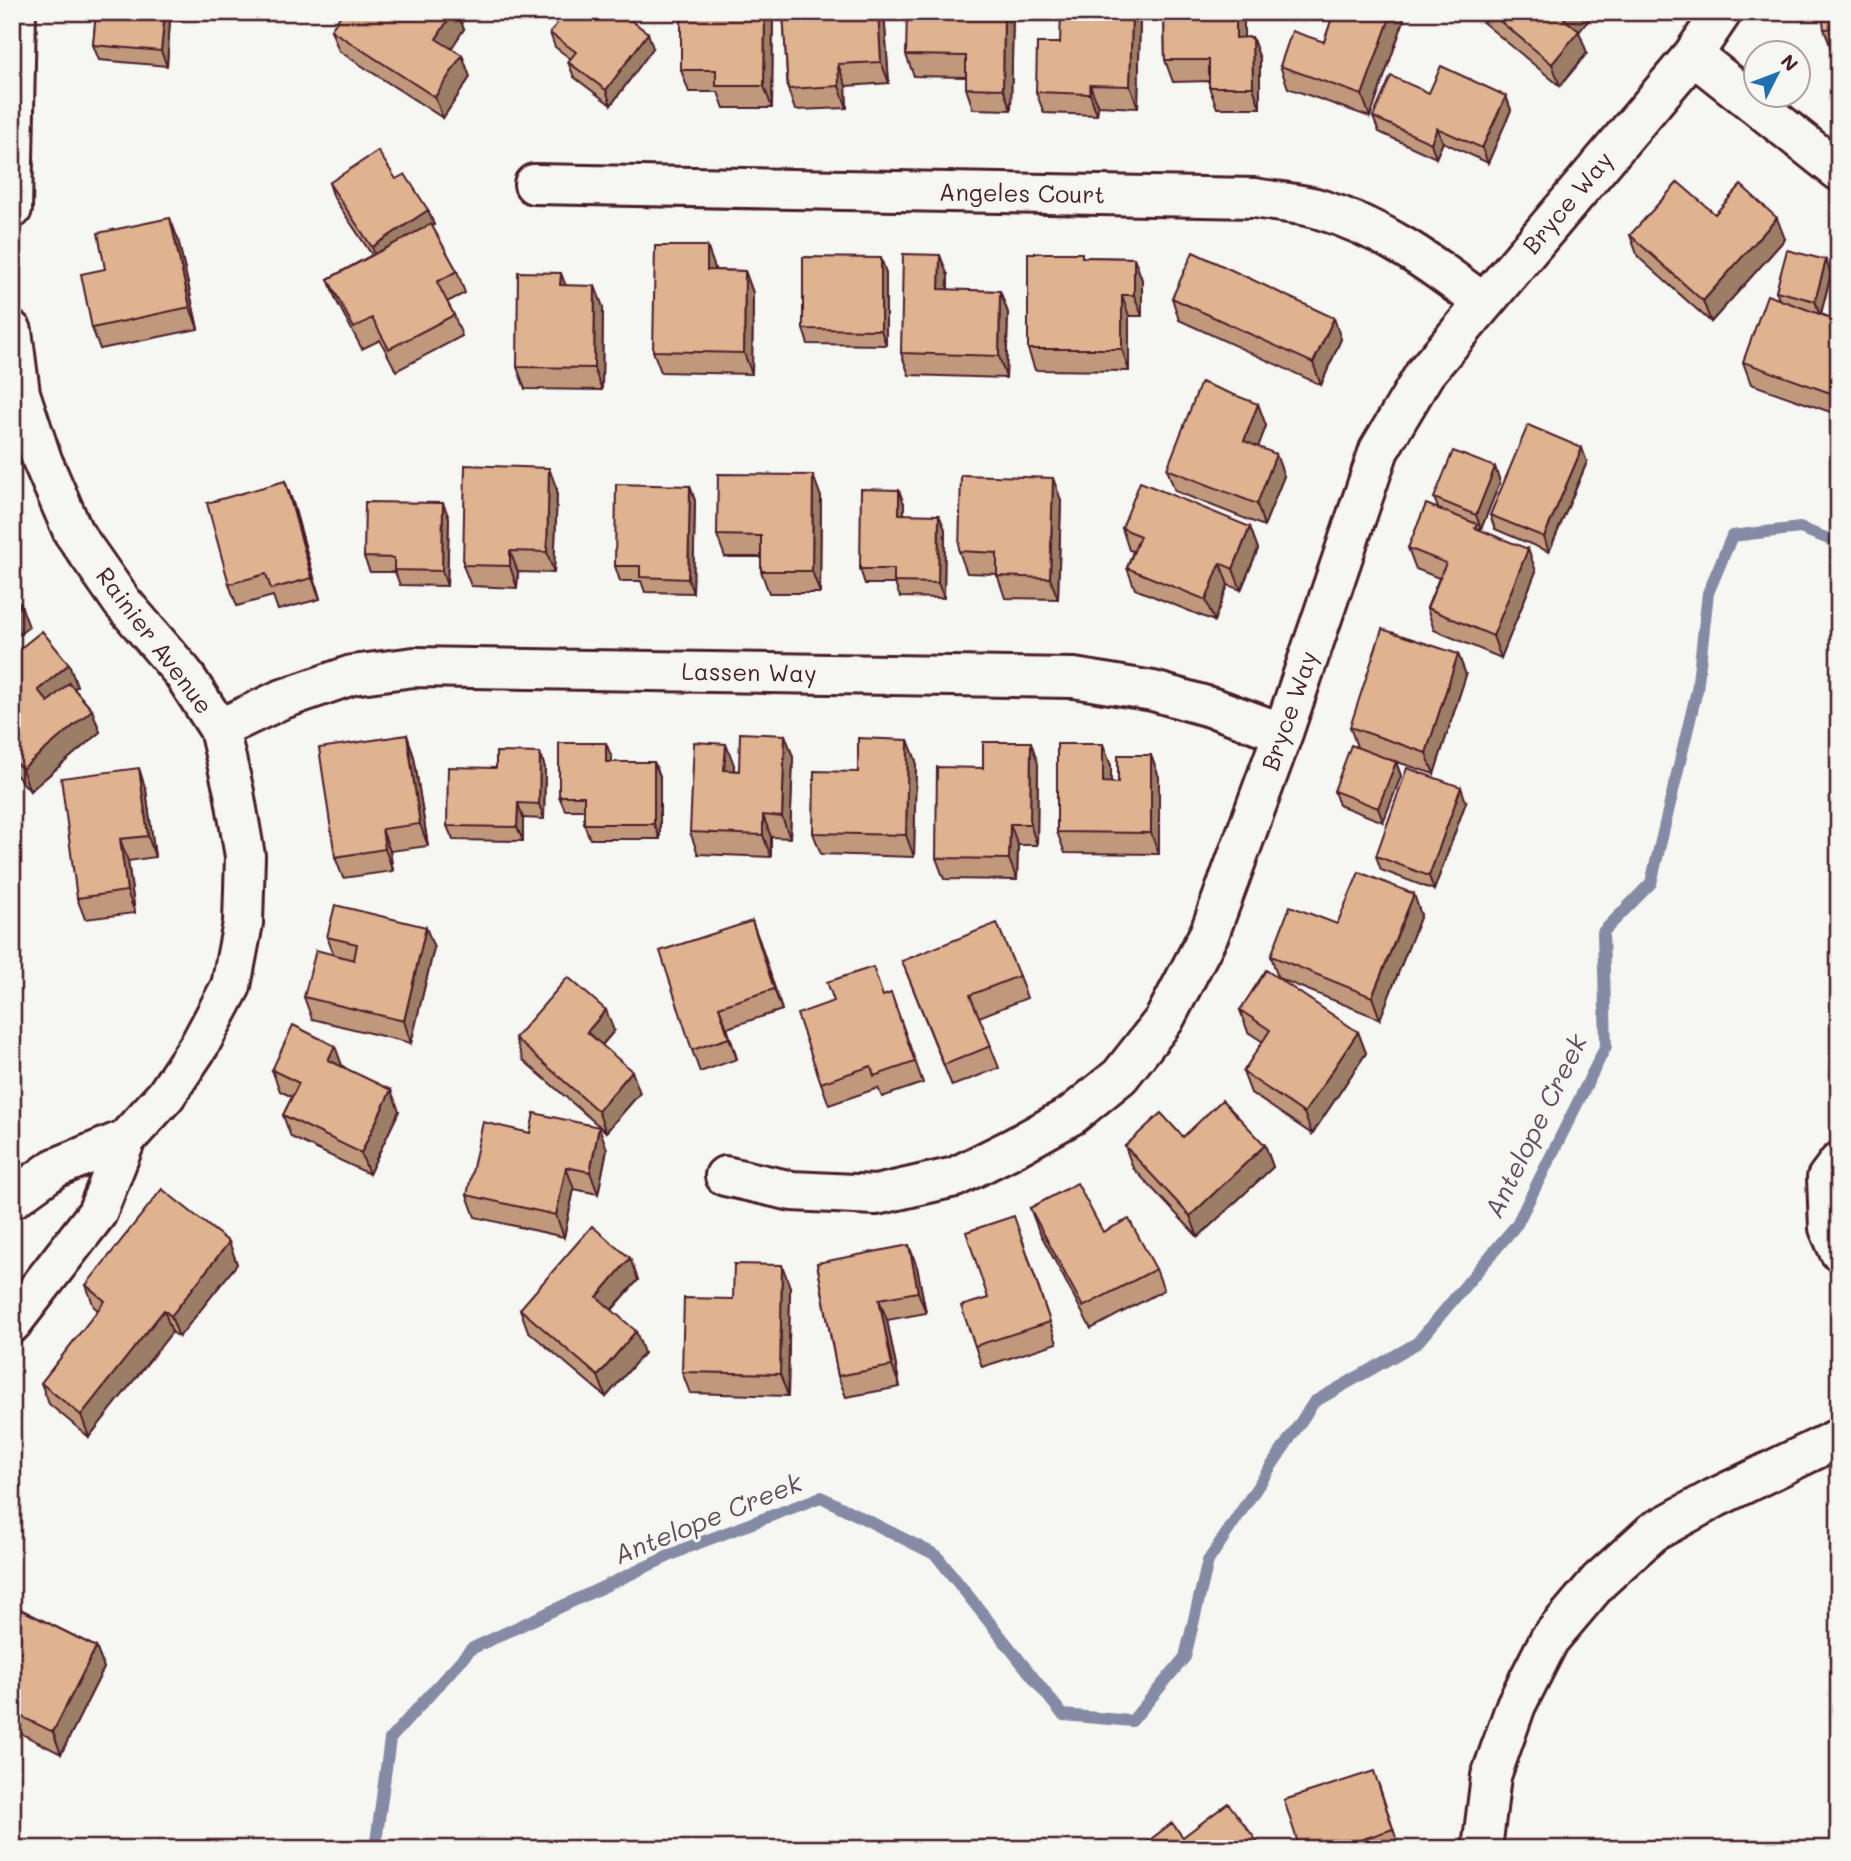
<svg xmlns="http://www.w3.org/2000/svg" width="1851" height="1861" viewBox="0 0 1851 1861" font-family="Mali,sans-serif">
<rect width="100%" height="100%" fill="#f6f6f2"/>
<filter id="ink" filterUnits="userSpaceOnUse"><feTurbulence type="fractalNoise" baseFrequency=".0143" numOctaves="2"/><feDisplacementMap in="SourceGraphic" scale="14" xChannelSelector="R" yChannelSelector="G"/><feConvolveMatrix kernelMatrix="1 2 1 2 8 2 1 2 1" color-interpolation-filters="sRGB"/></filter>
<g filter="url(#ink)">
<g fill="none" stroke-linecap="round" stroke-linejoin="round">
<path stroke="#868ba5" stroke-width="12" d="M375 1849 390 1739 471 1649 686 1548 821 1497 936 1555 1063 1715 1132 1721 1185 1657 1208 1561 1314 1402 1417 1343 1517 1224 1606 1046 1603 932 1651 883 1697 690 1708 593 1732 536 1800 528 1839 543"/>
<g stroke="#4a1f2b" stroke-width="44">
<path id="street" d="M1693 55 1839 171
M534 184 1255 198C1276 202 1299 203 1319 209 1383 228 1431 263 1483 303
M12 209 16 12
M12 331 20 393 42 460 73 532 122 602 183 673 219 729 234 792 245 856 243 923 231 986 200 1044 166 1095 126 1139 97 1213 12 1323
M219 729 280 700 352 675 414 667 1074 678 1153 691 1217 709 1283 733
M1839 1162 1827 1178 1829 1228 1839 1251
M725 1176 792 1191 876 1195 955 1177 1013 1148 1072 1115 1120 1076 1164 1020 1210 932 1283 733 1379 450 1425 373 1693 55 1722 12
M12 1199 55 1168 126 1139
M1482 1849 1491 1776 1516 1705 1549 1640 1599 1581 1653 1532 1715 1498 1839 1438"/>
</g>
<use href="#street" stroke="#f6f6f2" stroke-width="38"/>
</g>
<path fill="#c0997c" stroke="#4a1f2b" stroke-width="2" d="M96 12H183L182 21 170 20 167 66 99 60 93 45Z
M681 12H773L772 108H724L718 92H689L681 70Z
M783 12H884L889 83 846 86 847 108 795 110 788 89Z
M1013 12 1011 110 973 109 966 88V77L914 76 906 55Z
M1164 12H1244V38L1252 37 1260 59V108H1217L1209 87V81L1173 82 1165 60Z
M1334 12H1401L1404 20 1370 117 1288 88 1280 66 1324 42Z
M1473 12H1595L1579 32 1587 53 1560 86 1474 15Z
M1839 12V50L1832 51 1824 29Z
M1140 15 1138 108 1098 106 1097 115 1044 113 1036 92 1060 43Z
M464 29 451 48 462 55 470 77 443 118 339 51 331 30Z
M550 33 653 48 611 105 574 77 568 62 571 59 555 47Z
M1429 93 1506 96 1511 110 1488 163 1443 142 1436 158 1379 132 1373 117Z
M396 179 428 210 434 225 432 226 457 271 465 293 447 302 454 315 462 336 396 371 380 340 362 349 336 300 328 279 372 255 334 198 329 183Z
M1715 214 1785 239 1711 322 1638 257 1630 235Z
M178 239 198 329 100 349 92 328 105 269Z
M707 246 715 270 745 271 753 293 752 374 661 372 653 351Z
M1083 257 1134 258 1142 280V316H1129V371L1035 370 1028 349Z
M886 273V345L808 344 803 329Z
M1831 274 1821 314 1839 321V415L1751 384 1743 362 1779 300 1776 291Z
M948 276V290L1000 291 1008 313 1006 378 909 375 901 353Z
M566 285 603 307 602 390 525 389 517 367Z
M1172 298 1341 339 1321 385 1179 320Z
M1258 404 1266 426 1258 447 1284 476 1264 526 1175 491 1167 469Z
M1587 462 1549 552 1495 529 1490 515Z
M1495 467 1500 482 1481 529 1479 528V530L1536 571 1501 658 1434 630 1427 608 1439 578 1416 569 1408 548 1438 508 1434 498Z
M285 481 293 503 320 599 278 610 273 596 237 606 229 584Z
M690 486 695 501 693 593 645 592 641 581H620L615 566Z
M557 490 554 573 518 572 517 588 471 586 463 565Z
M821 497 820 593H769L761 571V557H725L717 535Z
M1061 500 1058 599 1005 598 997 574 967 573 959 551Z
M904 504V514L945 529 944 598 900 597 895 584H865L860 569Z
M449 518 447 586 400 585 395 572H370L364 557Z
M1250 527 1258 549 1241 590 1228 585 1214 621 1135 589 1127 568 1133 551 1129 550 1122 528Z
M1458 654 1466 675 1434 774 1388 759 1396 762 1401 776 1383 822 1339 805 1334 791 1357 747 1350 727Z
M12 655 69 664 77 686 74 689 92 710 100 732 30 791 12 770Z
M407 735 414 757 428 846 390 851 393 871 343 878 335 857Z
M785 735 793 757 790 838 771 837V857L698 854 690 832 734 765 733 770 739 771Z
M908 740 916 761 914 857 821 854 813 833 858 772Z
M540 753 545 768 544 819 523 818V841L453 840 447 826 496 768Z
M612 758V762H654L660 776V839H590L584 824V810H565L559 796Z
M1038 764 1037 845H1018L1017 880 944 879 936 858 983 768Z
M1111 766V783H1118L1159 777V854L1065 853 1057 832Z
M146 790 155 857 128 861 135 913 85 919 77 898Z
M1466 802 1434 890 1381 870 1376 856Z
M1421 915 1380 1019 1278 978 1271 956 1337 924Z
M752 921 782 1010 727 1028 737 1059 700 1072 692 1050Z
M327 937 434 948 411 1043 312 1019 304 997 334 955Z
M902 961 1019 976 1027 998 979 1017 999 1068 952 1086Z
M891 993 923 1083 882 1097 878 1088 829 1105 821 1083 883 996Z
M1240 1010 1358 1032 1366 1053 1312 1134 1251 1093 1243 1072 1263 1042 1248 1032Z
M614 1031 602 1045 640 1093 606 1132 523 1060 515 1038Z
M343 1066 399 1111 369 1174 291 1137 283 1115 292 1097 280 1091 272 1070Z
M530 1133 607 1149 598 1194 574 1189 564 1237 475 1217 467 1195Z
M1183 1137 1265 1145 1273 1167 1198 1237 1133 1168 1125 1146Z
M1030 1208 1103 1232 1156 1269 1164 1290 1091 1329 1038 1229Z
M1022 1238 1057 1343 982 1367 975 1346 988 1298Z
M229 1242 237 1264 179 1337 172 1332 89 1437 49 1404 41 1383 98 1310 94 1307 86 1285Z
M630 1258 638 1280 612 1310 644 1353 606 1397 528 1331 520 1309Z
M817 1263 917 1267 926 1313 887 1320 900 1387 846 1397 838 1376Z
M790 1287 788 1396 690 1393 682 1372 733 1299Z
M12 1605 96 1647 104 1668 61 1754 12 1729Z
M1379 1785 1398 1844 1384 1849H1300Z"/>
<path fill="#9c7d65" stroke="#4a1f2b" stroke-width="2" d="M165 12H168L170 20 167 66 161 51Z
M179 12H183L182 21Z
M453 12H457L464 29 444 60 436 39Z
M765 12H773L772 108 764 86Z
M878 12H884L889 83 881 62Z
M1004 12H1013L1011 110 1003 89Z
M1132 12H1139L1140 15 1138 108 1130 86Z
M1236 12H1244V59L1236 38Z
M1392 12H1401L1404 20 1370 117 1362 95Z
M1569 12H1595L1579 32 1587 53 1560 86 1552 64 1564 19Z
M648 33 653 48 611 105 606 90Z
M1252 37 1260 59V108L1253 87Z
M462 55 470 77 443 118 435 97Z
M838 64 846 86 847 108 839 86Z
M1090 85 1098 106 1097 115 1090 94Z
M1506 96 1511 110 1488 163 1482 148Z
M1437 128 1443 142 1436 158 1431 143Z
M428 210 434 225 377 262 372 247Z
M170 218 178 239 198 329 190 307Z
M1777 218 1785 239 1711 322 1703 301Z
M707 246 715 268V292L707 270Z
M940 255 948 276 947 311 939 289Z
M881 258 886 273V345L881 330Z
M1134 258 1142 280V316L1134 295Z
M1826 260 1831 274 1820 316 1815 301Z
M745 271 753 293 752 374 744 353Z
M561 273 569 294 560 285Z
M595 286 603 307 602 390 594 368Z
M1000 291 1008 313 1006 378 999 356Z
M1122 295 1129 316V371L1122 349Z
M1334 318 1341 339 1321 385 1313 363Z
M1258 404 1266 426 1252 463 1244 441Z
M1582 448 1587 462 1549 552 1544 537Z
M1276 454 1284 476 1264 526 1257 504Z
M1495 467 1500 482 1481 529 1476 515Z
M549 468 557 490 554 573 547 552Z
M813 475 821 497 820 593 812 571Z
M1053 478 1061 500 1058 599 1050 578Z
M285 481 293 503 320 599 312 578Z
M690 486 695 501 693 593 688 579Z
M899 490 904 504V529L899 514Z
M443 503 449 518 447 586 442 571Z
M939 515 945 529 944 598 938 583Z
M1250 527 1258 549 1241 590 1233 569Z
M1528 549 1536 571 1501 658 1493 636Z
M510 551 518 572 517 588 510 566Z
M1220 563 1228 585 1214 621 1206 600Z
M21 605 29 627 12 640V612Z
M1458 654 1466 675 1434 774 1426 753Z
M69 664 77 686 46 712 38 690Z
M92 710 100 732 30 791 22 769Z
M407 735 414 757 428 846 420 824Z
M785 735 793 757 790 838 782 817Z
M908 740 916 761 914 857 906 835Z
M1031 742 1038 764 1037 845 1030 824Z
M606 743 612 758V776L606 762Z
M726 744 734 765 732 792 724 770Z
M1103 744 1111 766V804L1103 782Z
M540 753 545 768 544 819 539 804Z
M1151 755 1159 777V854L1151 833Z
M654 762 660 776V839L654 824Z
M1396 762 1401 776 1383 822 1378 808Z
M139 768 146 790 155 857 148 836Z
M1461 787 1466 802 1434 890 1429 876Z
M518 803 523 818V841L517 827Z
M763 815 771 837V857L763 835Z
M1010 824 1018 845 1017 880 1009 859Z
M382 829 390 851 393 871 385 849Z
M120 839 128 861 135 913 127 891Z
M1414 894 1421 915 1380 1019 1372 997Z
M752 921 760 942 782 1010 774 989Z
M426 927 434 948 411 1043 404 1021Z
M719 1007 727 1028 737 1059 729 1038Z
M606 1010 614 1031 595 1053 587 1032Z
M1358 1032 1366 1053 1312 1134 1304 1113Z
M335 1046 343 1068 328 1060Z
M632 1071 640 1093 606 1132 598 1111Z
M391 1090 399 1111 369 1174 361 1153Z
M599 1127 607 1149 598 1194 590 1172Z
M1265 1145 1273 1167 1198 1237 1190 1216Z
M566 1167 574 1189 564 1237 556 1215Z
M229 1242 237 1264 179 1337 171 1316Z
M909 1245 917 1267 926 1313 918 1292Z
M630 1258 638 1280 604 1318 597 1297Z
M782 1265 790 1287 788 1396 780 1374Z
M879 1299 887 1320 900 1387 892 1366Z
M164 1310 172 1332 89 1437 81 1415Z
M636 1331 644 1353 606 1397 598 1376Z
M96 1647 104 1668 61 1754 53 1732Z"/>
<path fill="#dfb290" stroke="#4a1f2b" stroke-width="2" d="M96 12H165L161 51 93 45Z
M343 12H453L436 39 462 55 435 97 331 30Z
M565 12H620L648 33 606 90 568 62 576 52 550 33Z
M681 12H765L764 86H716V70H681Z
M783 12H878L881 62 838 64 839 86 788 89Z
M907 12H1004L1003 89 966 88V56L906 55Z
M1061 12H1132L1130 86 1090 85V94L1036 92 1037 43H1060Z
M1164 12H1236V38L1252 37 1253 87H1209V60H1165Z
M1334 12H1392L1362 95 1280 66 1292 31 1324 42Z
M1489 12H1569L1564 19 1579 31 1552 64Z
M1822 12H1839V28L1824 29Z
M1441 66 1506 96 1482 148 1437 128 1431 143 1373 117 1391 76 1429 93Z
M378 151 396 179 405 174 428 210 372 247 329 183Z
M1678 182 1715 214 1741 185 1777 218 1703 301 1630 235Z
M170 218 190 307 92 328 81 274 105 269 98 233Z
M431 224 457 271 437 282 454 315 389 349 372 318 354 328 328 279Z
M655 246H707V270L745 271 744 353 653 351Z
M1787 250 1826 260 1815 301 1776 291Z
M1193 252 1334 318 1313 363 1172 298Z
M1028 253H1082V257L1134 258V295H1122V349H1028Z
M903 254 940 255 939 289 1000 291 999 356 901 353Z
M803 257 881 258V330L803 329Z
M518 272 561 273 560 285 595 286 594 368 517 367Z
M1767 295 1839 321V396L1743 362Z
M1201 382 1258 404 1244 441 1276 454 1257 504 1167 469Z
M1528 425 1582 448 1544 537 1490 515Z
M1453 451 1495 467 1476 515 1434 498Z
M465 465 549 468 547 552 510 551V566L463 565Z
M718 474 813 475 812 571H761V536L717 535Z
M961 475 1053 478 1050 578 997 576V553L959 551Z
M285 481 312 578 271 589 266 574 229 584 207 503Z
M1140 482 1250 527 1233 569 1220 563 1206 600 1127 568 1140 536 1122 528Z
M616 484 690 486 688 579 640 577V566H615Z
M861 489 899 490V514L939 515 938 583 894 582V569H860Z
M365 502 443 503 442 571 394 570V558L364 557Z
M1426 504 1477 524 1475 528 1528 549 1493 636 1427 608 1446 563 1408 548Z
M12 595 21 605 12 612Z
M1382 629 1458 654 1426 753 1350 727Z
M42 631 69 664 38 690 48 702 69 683 92 710 22 769 12 758V680L17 676 12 671V655Z
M740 733 785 735 782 817 763 815V835L690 832 694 742 726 744 724 770 739 771Z
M407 735 420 824 382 829 385 849 335 857 319 748Z
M858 738 908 740 906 835 813 833 814 771 858 772Z
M983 742H1031L1030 824H1010L1009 859 936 858 937 767 983 768Z
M559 743H606V762H654V824H584V796H559Z
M1057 744H1103V782L1118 783V755H1151V833L1057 832Z
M1351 745 1396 762 1378 808 1334 791Z
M496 752 540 753 539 804 518 803 517 827 447 826 448 767 496 768Z
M139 768 148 836 120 839 127 891 77 898 61 778Z
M1407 768 1461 787 1429 876 1376 856Z
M1359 872 1414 894 1372 997 1271 956 1290 906 1337 924Z
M335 905 426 927 404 1021 304 997 316 950 354 960 357 944 327 937Z
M752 921 774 989 719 1007 729 1038 692 1050 660 951Z
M997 923 1019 976 970 995 991 1046 944 1065 902 961Z
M873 967 883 996 891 993 915 1062 874 1076 871 1066 821 1083 797 1014 834 1001 827 982Z
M1266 970 1358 1032 1304 1113 1243 1072 1270 1030 1240 1010Z
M568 977 606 1010 587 1032 632 1071 598 1111 515 1038Z
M293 1025 335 1046 328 1060 391 1090 361 1153 283 1115 299 1083 272 1070Z
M1222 1100 1265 1145 1190 1216 1125 1146 1161 1113 1183 1137Z
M534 1113 599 1127 590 1172 566 1167 556 1215 467 1195 483 1122 530 1133Z
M1077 1183 1103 1232 1129 1219 1156 1269 1083 1307 1030 1208Z
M162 1189 229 1242 171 1316 164 1310 81 1415 41 1383 105 1301 86 1285Z
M1014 1216 1050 1322 975 1346 961 1306 988 1298 966 1232Z
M592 1226 630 1258 597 1297 636 1331 598 1376 520 1309Z
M909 1245 918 1292 879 1299 892 1366 838 1376 817 1263Z
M734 1264 782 1265 780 1374 682 1372 684 1298 733 1299Z
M12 1605 96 1647 53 1732 12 1712Z
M1374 1771 1393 1829 1339 1847 1340 1849H1300L1284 1800Z
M1228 1803 1263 1849H1138L1172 1823 1183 1837Z
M1101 1841 1107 1849H1091Z"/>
</g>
<g text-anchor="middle" stroke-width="6" stroke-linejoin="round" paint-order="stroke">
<g font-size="24" fill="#4a1f2b" stroke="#f6f6f2">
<text transform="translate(1022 194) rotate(1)" y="8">Angeles Court</text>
<text transform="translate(1568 203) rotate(-50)" y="8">Bryce Way</text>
<text transform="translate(154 641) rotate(53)" y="8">Rainier Avenue</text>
<text transform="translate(749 673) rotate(1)" y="8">Lassen Way</text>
<text transform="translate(1290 711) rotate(-71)" y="8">Bryce Way</text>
</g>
<g font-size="26" font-style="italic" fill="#634c5e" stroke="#f6f6f2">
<text transform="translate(1536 1126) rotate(-64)" y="9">Antelope Creek</text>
<text transform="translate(708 1519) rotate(-22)" y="9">Antelope Creek</text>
</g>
</g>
<rect width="1851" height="1861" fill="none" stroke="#f6f6f2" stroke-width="42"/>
<rect x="21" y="21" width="1809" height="1819" fill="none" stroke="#4a1f2b" stroke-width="2.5" filter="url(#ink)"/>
<g transform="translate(1777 74) rotate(48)"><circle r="33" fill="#f6f6f2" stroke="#b1a0a2" stroke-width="2"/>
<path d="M0-5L12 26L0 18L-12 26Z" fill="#1f6fb2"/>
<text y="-10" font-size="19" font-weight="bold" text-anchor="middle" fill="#4a1f2b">N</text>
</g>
</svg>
